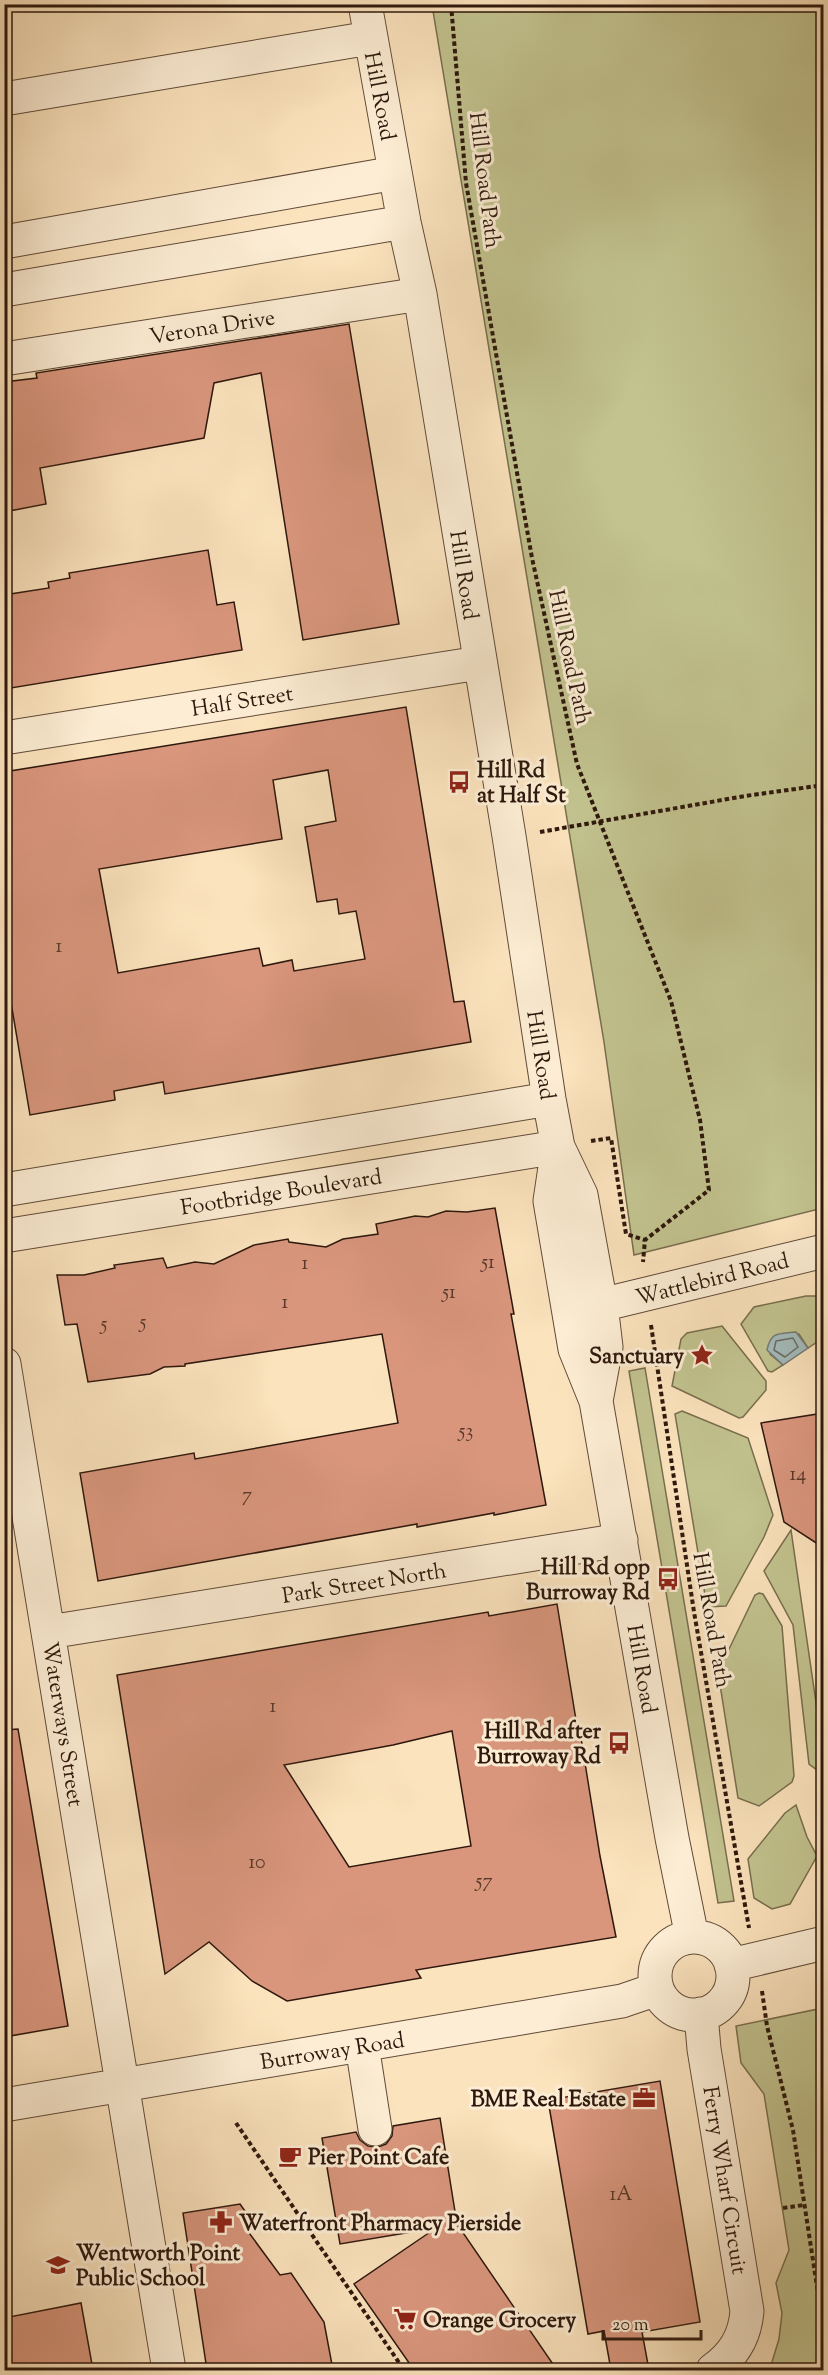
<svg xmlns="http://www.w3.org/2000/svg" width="828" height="2375" viewBox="0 0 828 2375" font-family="'Sorts Mill Goudy',serif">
<rect width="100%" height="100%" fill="#fbe3bd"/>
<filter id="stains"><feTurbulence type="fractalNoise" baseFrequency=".00333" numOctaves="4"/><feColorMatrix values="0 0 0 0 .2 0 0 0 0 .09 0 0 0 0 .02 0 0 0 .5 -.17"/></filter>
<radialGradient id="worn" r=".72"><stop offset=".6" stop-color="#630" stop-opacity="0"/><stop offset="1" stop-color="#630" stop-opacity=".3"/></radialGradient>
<path fill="#c2c38f" stroke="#786e4e" stroke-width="1.5" d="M432 5H823V1208L634 1255 604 1042Z
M806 1296H816L823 1299V1338L808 1348 799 1334 770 1354 783 1365 772 1372 768 1371 741 1324 754 1307Z
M722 1326 766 1381V1390L743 1417 739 1418 672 1386 681 1339 687 1333Z
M645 1368 734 1901 718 1903 629 1371Z
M682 1411 748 1438 773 1515 764 1537 726 1606 707 1607 675 1414Z
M791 1530 823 1751V1773H821L809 1764 793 1625 764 1571Z
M759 1593 763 1594 782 1626 794 1776 792 1782 759 1806 738 1798 718 1672 755 1595Z
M796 1805 807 1837 817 1856 790 1904 772 1909 754 1898 748 1859 785 1813Z
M823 2008V2370H767L772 2362 779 2339 782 2313 776 2283 789 2250 764 2094 741 2063 736 2026Z"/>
<path fill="#a3bbbc" stroke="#747a76" stroke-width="1.5" d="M796 1332 808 1348 783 1365 767 1350C771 1331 779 1334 796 1332Z"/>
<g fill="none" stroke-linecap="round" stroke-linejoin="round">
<path stroke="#686a64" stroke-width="1.5" d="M793 1338 798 1347 785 1357 774 1350 776 1341Z"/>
</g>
<path fill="#d9967d" stroke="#2e180d" stroke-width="1.5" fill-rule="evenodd" d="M349 324 399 624 303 640 261 373 214 383 204 438 40 468 46 504 4 512V382L37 378 36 373Z
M208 550 217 605 234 602 242 650 11 688 4 650V595L49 588 48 582 70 578 69 573Z
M406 707 454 1002 464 1001 471 1042 165 1094 163 1082 114 1091 115 1100 30 1115 4 961V772ZM328 770 336 821 305 827 317 902 337 899 339 914 356 911 365 959 294 971 292 960 263 966 259 948 118 973 99 869 282 839 273 780Z
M495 1208 514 1314H511L546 1505 494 1515V1513L417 1527V1524L98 1581 80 1473 194 1453 195 1459 398 1423 382 1334 185 1364V1366L164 1367 150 1374 88 1382 77 1324 65 1325 57 1275H84L115 1268 114 1265 163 1258 167 1268 195 1262 214 1264 254 1245 288 1239 289 1242 326 1247 343 1239 378 1234 376 1224 415 1216 428 1217 446 1211 467 1212Z
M824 1413V1548L784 1522 761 1423Z
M557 1604 578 1732H580L600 1856 616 1937 416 1970 421 1978 287 2001 252 1981 209 1942 165 1974 117 1675 488 1612 489 1616ZM452 1731 471 1846 349 1867 284 1765 393 1745Z
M18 1729 68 2026 4 2037V1730Z
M660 2081 700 2322 642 2332 649 2370H611L604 2331 588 2334 548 2100Z
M440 2118 457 2224 557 2370H414L354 2284 436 2228 340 2244 322 2138 356 2132 360 2140 368 2146 378 2147 386 2144 392 2136 393 2126Z
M240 2204 252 2221 244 2226 280 2275 291 2273 324 2322 333 2370H207L183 2213Z
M81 2303 93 2370H4V2318Z"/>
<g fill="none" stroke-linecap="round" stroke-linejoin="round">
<g stroke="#614b39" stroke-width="35">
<path id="minor" d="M365 4 404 222 420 294 509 836 549 1099 558 1147 581 1195 601 1305 606 1347 596 1401
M4 99 370 38
M4 242 395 173
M4 290 404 222
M4 359 420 294
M4 738 479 663
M558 1147 550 1201 575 1349 596 1401 672 1838 692 1937
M4 1190 549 1099
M4 1236 558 1147
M601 1305 824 1251
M4 1364 169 2370
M49 1632 621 1540
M655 1976a39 39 0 1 1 78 0a39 39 0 1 1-78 0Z
M731 1965 824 1943
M701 2014 704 2049 747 2311C745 2337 734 2355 713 2370
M362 2045 375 2129
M4 2105 622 2001 657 1989"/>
</g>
<path stroke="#2e180d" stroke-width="4" stroke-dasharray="4.5 3" stroke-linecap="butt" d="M451 4 466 183 532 558 577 764 671 1001 700 1120 709 1190 645 1240 643 1262
M540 832 745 796 824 785
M591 1141 611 1138 626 1234 645 1240
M651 1325 694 1612 749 1928
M762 1991 767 2026 793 2130 824 2332
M236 2123 404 2370
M783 2208 804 2205
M390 2370 400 2364"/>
<use href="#minor" stroke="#fcedd4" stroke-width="33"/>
</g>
<defs>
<g id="bus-bare" transform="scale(1.8)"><path d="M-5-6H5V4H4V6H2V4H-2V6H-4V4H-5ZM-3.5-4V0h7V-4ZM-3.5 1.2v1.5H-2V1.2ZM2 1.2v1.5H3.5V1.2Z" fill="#8f2418" stroke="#fcedd4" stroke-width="2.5" paint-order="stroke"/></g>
<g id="sight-bare" transform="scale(1.8)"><path d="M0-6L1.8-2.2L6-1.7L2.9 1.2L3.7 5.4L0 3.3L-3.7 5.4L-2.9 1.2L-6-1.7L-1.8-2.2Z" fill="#8f2418" stroke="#fcedd4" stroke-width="2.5" paint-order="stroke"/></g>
<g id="office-bare" transform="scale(1.8)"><path d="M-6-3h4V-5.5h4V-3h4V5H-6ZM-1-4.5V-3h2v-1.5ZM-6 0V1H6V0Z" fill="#8f2418" stroke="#fcedd4" stroke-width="2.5" paint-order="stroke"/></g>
<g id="cafe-bare" transform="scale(1.8)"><path d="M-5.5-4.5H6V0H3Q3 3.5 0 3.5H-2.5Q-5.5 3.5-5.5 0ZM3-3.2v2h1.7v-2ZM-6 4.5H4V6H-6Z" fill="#8f2418" stroke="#fcedd4" stroke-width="2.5" paint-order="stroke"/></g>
<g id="pharmacy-bare" transform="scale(1.8)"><path d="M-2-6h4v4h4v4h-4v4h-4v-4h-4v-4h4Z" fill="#8f2418" stroke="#fcedd4" stroke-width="2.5" paint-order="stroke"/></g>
<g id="school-bare" transform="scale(1.8)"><path d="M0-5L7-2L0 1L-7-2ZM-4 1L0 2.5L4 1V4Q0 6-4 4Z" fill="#8f2418" stroke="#fcedd4" stroke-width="2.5" paint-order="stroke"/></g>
<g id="supermarket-bare" transform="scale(1.8)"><path d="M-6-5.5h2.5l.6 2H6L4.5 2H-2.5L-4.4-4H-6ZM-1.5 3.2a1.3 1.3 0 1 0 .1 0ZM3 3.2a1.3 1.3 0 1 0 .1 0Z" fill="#8f2418" stroke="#fcedd4" stroke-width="2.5" paint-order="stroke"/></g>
</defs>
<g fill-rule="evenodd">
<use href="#bus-bare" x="459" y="782"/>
<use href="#sight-bare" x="702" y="1355"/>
<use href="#bus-bare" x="668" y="1579"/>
<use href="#bus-bare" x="619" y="1743"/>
<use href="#office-bare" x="644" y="2098"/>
<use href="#cafe-bare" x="290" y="2156"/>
<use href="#pharmacy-bare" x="221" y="2222"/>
<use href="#school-bare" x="58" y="2265"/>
<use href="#supermarket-bare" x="405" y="2319"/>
</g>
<g text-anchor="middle" stroke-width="6" stroke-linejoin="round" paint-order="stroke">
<g font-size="20" fill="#593829">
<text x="59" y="952">1</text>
<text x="488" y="1268">51</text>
<text x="305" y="1269">1</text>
<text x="449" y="1298">51</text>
<text x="285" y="1308">1</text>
<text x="143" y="1328">5</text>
<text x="104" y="1330">5</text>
<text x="466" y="1437">53</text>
<text x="798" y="1480">14</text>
<text x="247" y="1501">7</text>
<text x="273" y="1712">1</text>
<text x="257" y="1868">10</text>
<text x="484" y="1887">57</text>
<text x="621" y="2200">1A</text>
</g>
<g font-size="22" fill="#2e180d" stroke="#fcedd4">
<text transform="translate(381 96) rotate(79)" y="8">Hill Road</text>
<text transform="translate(486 180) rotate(83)" y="8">Hill Road Path</text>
<text transform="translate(212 326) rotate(-9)" y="8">Verona Drive</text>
<text transform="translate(465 575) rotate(81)" y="8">Hill Road</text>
<text transform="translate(571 657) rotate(78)" y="8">Hill Road Path</text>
<text transform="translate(242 700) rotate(-9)" y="8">Half Street</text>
<text transform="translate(542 1055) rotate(81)" y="8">Hill Road</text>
<text transform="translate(281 1191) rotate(-9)" y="8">Footbridge Boulevard</text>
<text transform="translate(712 1278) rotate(-14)" y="8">Wattlebird Road</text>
<text transform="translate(364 1582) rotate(-9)" y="8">Park Street North</text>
<text transform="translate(713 1620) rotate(80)" y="8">Hill Road Path</text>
<text transform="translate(643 1669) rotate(80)" y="8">Hill Road</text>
<text transform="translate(64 1724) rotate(81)" y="8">Waterways Street</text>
<text transform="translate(332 2050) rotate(-9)" y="8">Burroway Road</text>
<text transform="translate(726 2180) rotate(81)" y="8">Ferry Wharf Circuit</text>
</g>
<g font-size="22" font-weight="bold" fill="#2e180d" stroke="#fcedd4" text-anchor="start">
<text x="477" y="777">Hill Rd<tspan x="477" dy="25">at Half St</tspan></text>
<text x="684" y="1363" text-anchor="end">Sanctuary</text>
<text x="650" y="1574" text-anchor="end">Hill Rd opp<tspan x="650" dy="25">Burroway Rd</tspan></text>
<text x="601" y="1738" text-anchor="end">Hill Rd after<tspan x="601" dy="25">Burroway Rd</tspan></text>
<text x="626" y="2106" text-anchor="end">BME Real Estate</text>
<text x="308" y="2164">Pier Point Cafe</text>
<text x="239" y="2230">Waterfront Pharmacy Pierside</text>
<text x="76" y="2260">Wentworth Point<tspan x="76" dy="25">Public School</tspan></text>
<text x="423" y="2327">Orange Grocery</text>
</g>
</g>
<rect width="828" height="2375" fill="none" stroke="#fbe3bd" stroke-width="24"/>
<rect x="6" y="6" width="816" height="2363" fill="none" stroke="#2e180d" stroke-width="3"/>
<rect x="12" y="12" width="804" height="2351" fill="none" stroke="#2e180d" stroke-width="1.5"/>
<path d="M603 2330v9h98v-9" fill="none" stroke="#2e180d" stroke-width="3"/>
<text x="612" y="2330" font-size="18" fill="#2e180d" stroke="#fcedd4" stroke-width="4.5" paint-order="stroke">20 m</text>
<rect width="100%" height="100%" filter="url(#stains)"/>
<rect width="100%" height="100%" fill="url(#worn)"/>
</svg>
